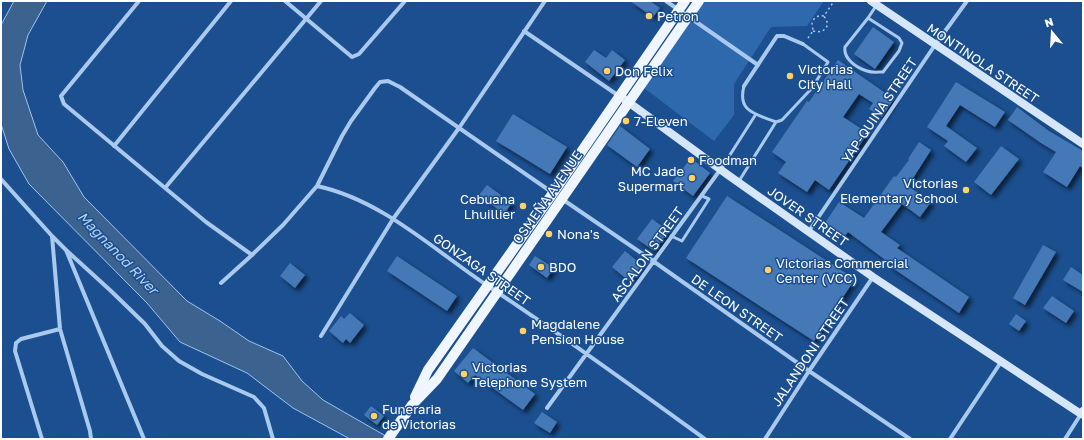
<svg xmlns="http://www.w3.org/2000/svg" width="1084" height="440" viewBox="0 0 1084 440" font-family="'Golos Text',sans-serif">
<defs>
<filter id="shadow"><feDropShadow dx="3.5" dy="3.5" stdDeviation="2" flood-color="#0009"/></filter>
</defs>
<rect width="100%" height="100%" fill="#1b4f8f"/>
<path fill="#2e69ad" d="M705 1H824L807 26 771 27 734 84V115L714 141 644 88Z"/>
<path fill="#3c6290" stroke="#9cc4f0" d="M14 1H47L28 35 20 65 23 90 38 135 63 162 84 197 187 301 220 321 249 341 283 356 302 381 323 400 391 439H350L293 408 247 373 180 342 147 303 29 184 9 149 1 124V25Z"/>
<path fill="#4478b7" filter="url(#shadow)" d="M630 1H650L660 8 653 17Z
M873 27 894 42 875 69 854 54Z
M594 50 606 58 612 50 625 60 609 81 585 62Z
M838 60 894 99 882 117 869 109 873 103 859 94 843 117 868 133 829 190 815 180 807 192 778 173 786 162 772 152 807 101 809 102Z
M956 82 1005 112 995 127 960 105 946 126 977 148 966 162 944 146 948 141 927 127Z
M1017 107 1049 131 1083 151V168L1080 166 1067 187 1043 172 1056 152 1041 143 1008 120Z
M513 114 567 147 550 174 496 141Z
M620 126 650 149 637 167 607 145Z
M919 142 931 150 908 186 931 202 920 217 902 204 881 232 900 245 897 248 969 297 959 313 891 267 892 265 848 232 845 236 825 223 839 202 864 218 894 176 896 177 909 160 908 159Z
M1001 146 1019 159 991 195 974 182Z
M691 158 710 173 693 196 673 181Z
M487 185 512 203 504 214 479 195Z
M727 196 855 279 814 341 686 258Z
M652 219 669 231 654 251 637 239Z
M1043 245 1056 252 1025 305 1013 298Z
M625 251 642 265 629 281 612 267Z
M397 256 457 296 447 311 387 271Z
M535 256 554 268 547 278 529 265Z
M290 263 305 275 295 288 280 276Z
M1071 267 1083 275V292L1063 280Z
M1052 296 1074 311 1066 323 1043 308Z
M350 313 364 325 350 343 346 339 343 343 329 331 341 316 344 319Z
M1016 314 1026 321 1019 331 1009 324Z
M473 348 535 394 523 410 475 375 468 383 454 371Z
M371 406 384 416 377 425 364 415Z
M542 412 557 422 550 433 534 423Z"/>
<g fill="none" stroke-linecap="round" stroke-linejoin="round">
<path stroke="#a9c9ee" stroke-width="1.5" stroke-dasharray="2 3" stroke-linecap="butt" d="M813 31C821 33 825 31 828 24L824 16
M808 38 813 31 812 23C814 17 818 15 824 16L834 1"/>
<path stroke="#a9c9ee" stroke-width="3" d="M868 18 899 38 902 43 899 51 883 72C878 72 872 73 867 71 857 68 843 59 845 47L868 18 876 6
M744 86C737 112 756 114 776 122
M721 169 756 114
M739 181 776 122 782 120 812 88 828 62 803 44
M671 236 682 241 709 199 702 196"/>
<path stroke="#a9c9ee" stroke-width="4" d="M139 1 61 96 64 104 206 222 252 255 283 225 317 186 342 136 351 121 375 88 380 82 388 81 400 87 553 193
M285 1 352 57 359 54 405 1
M666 1 758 65
M524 31 619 96
M744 86 777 36H784L803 44
M114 146 231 1
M1 179 52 236 60 329 90 431 91 439
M317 186C382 200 434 250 488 286 562 335 633 387 705 439
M165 188 321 1
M562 199 653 261 809 371 910 439
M809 231 935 45 967 1
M52 236 66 250 144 439
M66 250 111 291 145 324 162 346 179 361 202 374 254 397 264 408 273 439
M221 283 252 255
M321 336 393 219 459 128 545 1
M547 408 720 170
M42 439 15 351 16 343 21 339 60 329
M765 439 809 371 873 277
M950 439 1001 362
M1065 439 1081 414"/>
<path stroke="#d6e6fa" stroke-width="8" d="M871 1 1083 144
M620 96 728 175 873 277 1081 414 1083 411"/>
<path stroke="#f0f6ff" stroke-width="10" d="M415 397 428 370 553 193 685 1
M388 439 412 405 437 379 699 1"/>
</g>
<g fill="#ffd166" stroke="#1b4f8f" stroke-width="1.5">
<circle cx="649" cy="16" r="4"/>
<circle cx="607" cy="71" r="4"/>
<circle cx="790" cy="76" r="4"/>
<circle cx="626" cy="121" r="4"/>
<circle cx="691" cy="160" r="4"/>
<circle cx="692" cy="178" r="4"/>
<circle cx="966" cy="190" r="4"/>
<circle cx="523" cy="206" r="4"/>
<circle cx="549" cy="234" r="4"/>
<circle cx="541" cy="267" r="4"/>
<circle cx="768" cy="270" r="4"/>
<circle cx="523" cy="331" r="4"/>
<circle cx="464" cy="374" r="4"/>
<circle cx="374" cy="416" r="4"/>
</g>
<g text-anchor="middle" stroke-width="3" stroke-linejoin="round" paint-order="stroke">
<g font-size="13" fill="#fff" stroke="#1b4f8f" text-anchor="start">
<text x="657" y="21">Petron</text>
<text x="798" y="74">Victorias<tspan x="798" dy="15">City Hall</tspan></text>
<text x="615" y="76">Don Felix</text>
<text x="634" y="126">7-Eleven</text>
<text x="699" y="165">Foodman</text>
<text x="684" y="176" text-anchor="end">MC Jade<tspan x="684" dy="15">Supermart</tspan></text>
<text x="958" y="188" text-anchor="end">Victorias<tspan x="958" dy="15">Elementary School</tspan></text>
<text x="515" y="204" text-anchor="end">Cebuana<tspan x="515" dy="15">Lhuillier</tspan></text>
<text x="557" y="239">Nona's</text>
<text x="776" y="268">Victorias Commercial<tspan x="776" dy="15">Center (VCC)</tspan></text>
<text x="549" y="272">BDO</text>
<text x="531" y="329">Magdalene<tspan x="531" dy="15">Pension House</tspan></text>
<text x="472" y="372">Victorias<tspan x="472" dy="15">Telephone System</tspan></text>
<text x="382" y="414">Funeraria<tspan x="382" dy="15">de Victorias</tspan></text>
</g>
<g font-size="13" fill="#fff" stroke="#1b4f8f">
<text transform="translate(983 63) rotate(34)" y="5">MONTINOLA STREET</text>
<text transform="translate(879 110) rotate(-56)" y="5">YAP-QUINA STREET</text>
<text transform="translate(547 197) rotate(-55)" y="5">OSMEÑA AVENUE</text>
<text transform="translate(808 216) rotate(35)" y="5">JOVER STREET</text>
<text transform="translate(647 254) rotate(-54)" y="5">ASCALON STREET</text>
<text transform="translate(482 269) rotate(35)" y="5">GONZAGA STREET</text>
<text transform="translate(737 308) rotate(35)" y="5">DE LEON STREET</text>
<text transform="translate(810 352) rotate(-56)" y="5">JALANDONI STREET</text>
</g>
<g font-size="14" font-style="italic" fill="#b5d3f5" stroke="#1b4f8f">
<text transform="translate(118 253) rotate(46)" y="5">Magnanod River</text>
</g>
</g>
<rect width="1084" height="440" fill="none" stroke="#ffffff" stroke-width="4"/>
<g transform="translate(1052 32) rotate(342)" stroke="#1b4f8f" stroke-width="3" paint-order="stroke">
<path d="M0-3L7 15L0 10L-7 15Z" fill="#ffffff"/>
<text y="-6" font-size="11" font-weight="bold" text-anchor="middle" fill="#ffffff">N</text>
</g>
</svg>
